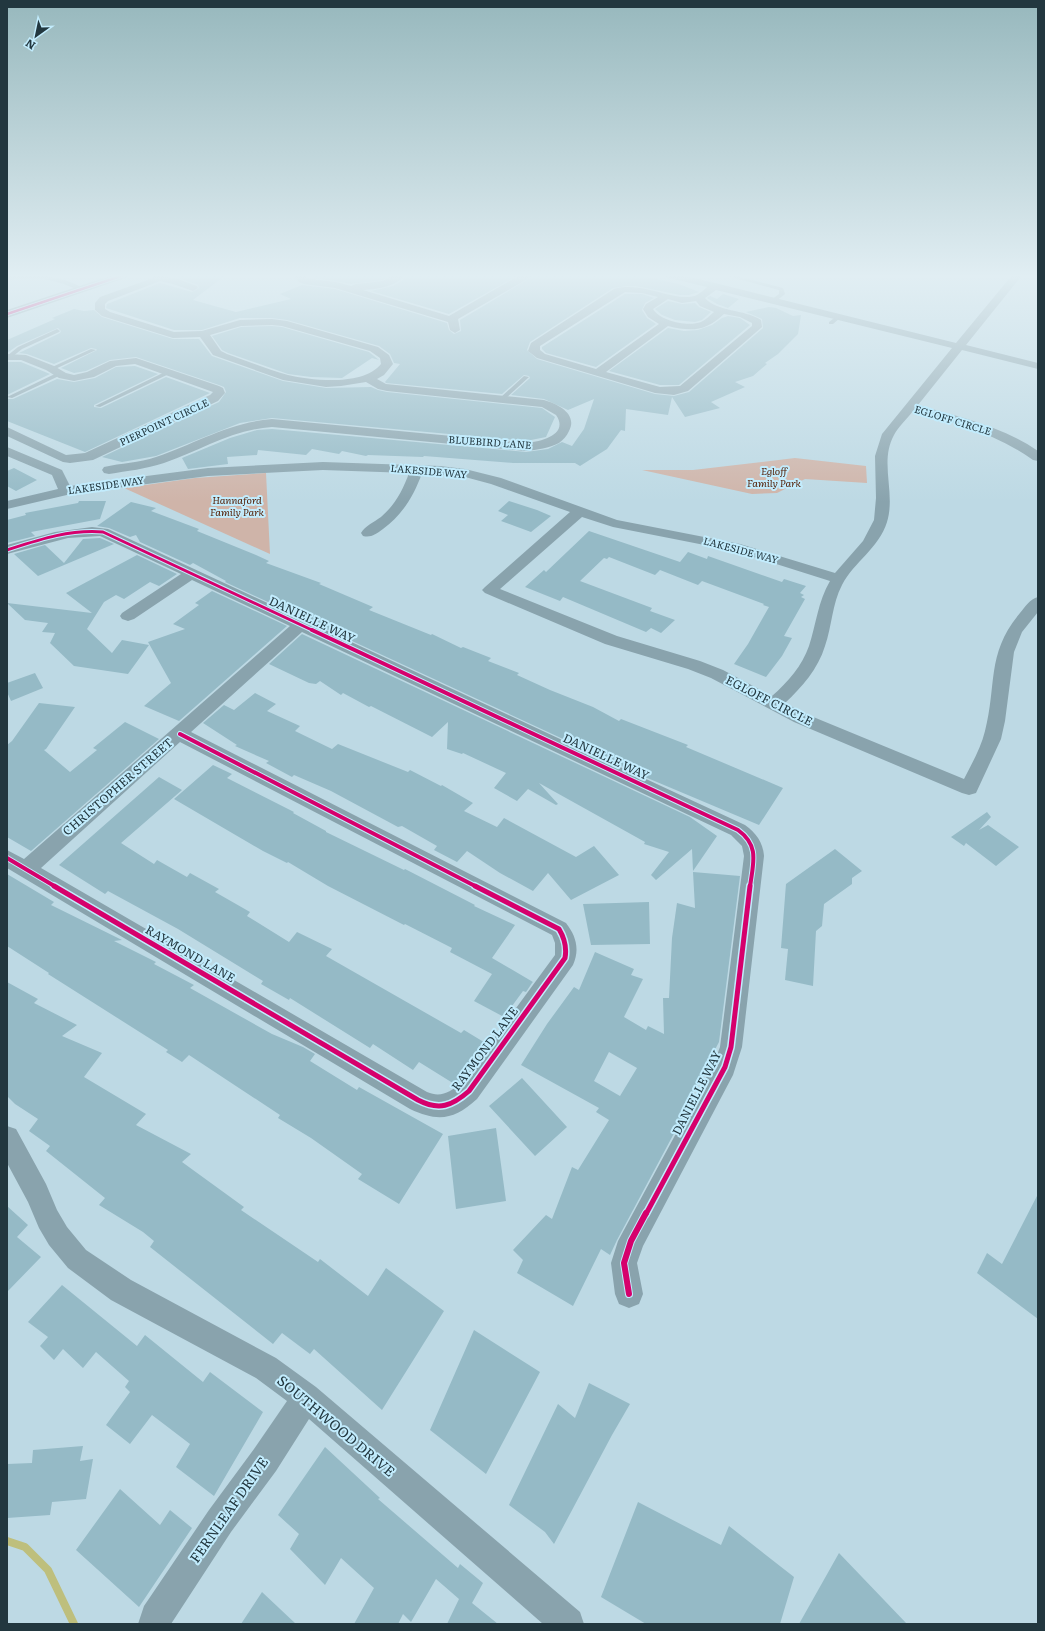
<svg xmlns="http://www.w3.org/2000/svg" width="1045" height="1631" viewBox="0 0 1045 1631" font-family="Literata,serif">
<rect width="100%" height="100%" fill="#bdd9e4"/>
<path fill="#cfb4a9" d="M795 458 866 466 867 483 805 479 777 493 752 494 642 470H693Z
M266 473 270 554 124 488 195 478Z"/>
<g fill="none" stroke-linecap="round" stroke-linejoin="round">
<path stroke="#bebf7d" stroke-width="8" d="M7 1541 25 1547 48 1570 74 1624"/>
</g>
<path fill="#95bac6" fill-rule="evenodd" d="M179 274H227L193 300 236 312 291 299 280 294 302 285 335 289 447 323 449 330 454 334 461 331 460 320 537 274H632L679 284 699 292 689 295H680L636 286H625L613 288 530 342 527 350 537 359 655 394 674 396 689 392 763 328 762 319 746 312 769 307 776 308 793 316 801 315 798 334 778 354 765 363 767 364 753 376 735 382 745 387 711 402 720 408 685 417 672 397 668 415 626 409 625 431 621 430 607 449 580 466 575 463H513L424 456 423 457 368 455 366 456 342 451 339 454 312 449 306 455 258 450 257 455 227 457 228 464 188 469 182 458 230 438 257 430 272 429 526 452 548 449 562 442 572 446 584 429 594 399 568 410 544 399 511 395 530 378 529 376 524 375 502 394 386 383 385 382 400 364 394 363 390 354 379 346 287 320 272 318H240L202 330H174L106 308 107 304 160 283 192 292 199 288 198 285 173 276Z
M317 274H392L383 280 351 284 336 281 314 278Z
M407 274H520L449 314 371 291 393 286 403 280Z
M625 294H642L654 298 645 303 642 310 647 318 656 324 596 367 546 353 542 349V347Z
M723 294 739 299 728 308 717 304 707 298 710 296 717 299Z
M668 301 682 304 695 303 699 307 711 312 702 320 695 322 675 320 662 315 655 309Z
M74 309 84 311 94 310 102 317 173 339H199L212 356 283 381 326 388 371 387 378 390 387 392 542 408 555 417 546 437 526 441 272 418 240 423 156 456 122 462 102 457 219 402 226 392 224 387 219 385 136 357 110 360 86 371 74 373 61 368 97 350 96 349 91 348 54 364 27 354 19 353 60 333 61 331 58 328 17 346 7 353V340L55 319 52 318Z
M728 316 740 318 750 325 679 385H660L609 371 668 328 684 331 698 330 712 325 722 318Z
M272 326 282 327 369 352 379 360 372 358 342 378 311 377 288 374 228 353 222 350 212 336 241 327Z
M7 362H21L50 374 7 395Z
M135 366 158 374 94 405V407L101 408 166 377 210 393 85 452 7 421V399H13L57 379 74 382 95 378 116 367Z
M14 468 37 480 16 491 7 486V471Z
M79 501H106L100 519 31 532 35 536 7 543V520L26 515 25 513 78 503Z
M509 501 537 510 551 516 531 532 501 521 508 515 498 511Z
M131 502 156 508 151 511 199 529 197 531 256 555 269 561 266 563 321 583 319 584 373 607 369 610 431 635 432 634 461 648 463 647 491 658 488 661 519 673 517 675 550 690 593 707 619 721 621 719 688 745 686 747 783 788 759 825 645 777 225 582 226 581 193 563 190 565 140 542 136 535 130 537 109 528 97 526Z
M589 531 680 562 688 552 707 559 708 556 782 582 784 579 806 586 800 593 804 595 801 597 805 599 784 636 792 638 782 656 766 677 734 664 748 644 769 607 763 605 764 604 702 581 698 585 660 570 655 575 609 557 607 559 604 558 580 581 652 608 650 611 675 620 661 633 651 628 646 632 563 597 560 601 525 587 544 570 546 572Z
M100 538 114 544 38 576 14 554 45 545 64 563 83 539Z
M137 555 177 574 159 586 150 582 124 599 116 595 104 602 87 629 112 653 122 640 149 645 128 674 74 666 50 643 55 633 42 632 48 623 25 620 7 603 92 613 66 593Z
M212 591 287 626 179 721 144 706 171 683 148 642 185 629 173 624 199 605 195 603Z
M302 634 690 817 717 836 693 871 692 849 656 880 651 875 669 852 644 844 645 842 539 783 558 804 556 805 528 789 517 801 494 788 506 773 463 753 462 754 447 749 448 722 432 737 371 706 369 707 343 693 341 695 320 681 316 684 309 683 269 664Z
M35 673 43 688 11 701 7 692V683Z
M255 693 276 704 267 711 300 726 295 731 332 749 338 744 408 772 410 770 441 786 442 785 473 803 464 811 497 827 504 818 576 857 594 846 619 875 571 900 548 873 533 891 500 873 467 851 457 862 434 850 437 846 402 826 398 827 331 791 294 775 292 777 266 763 269 761 235 746 237 745 203 723 224 705 234 710Z
M39 703 75 707 46 749 44 750 70 772 97 750 93 748 125 722 159 739 31 851 7 837V745L12 741Z
M213 765 232 774 227 778 294 812 293 813 326 831V832L404 870 405 869 475 905 474 906 515 925 492 958 533 982 532 983 526 992 523 991 504 1017 474 1001 492 974 450 952 452 948 405 924 404 925 328 886 288 862 287 863 263 851 174 799Z
M159 777 182 790 121 843 154 864 157 860 187 877 190 873 219 889 215 892 250 912 247 916 289 942 297 932 332 949 326 956 461 1033 464 1030 487 1044 460 1082 456 1085 419 1062 413 1070 373 1044 370 1048 290 998 289 1000 261 984 263 981 178 929 108 891 105 894 59 865Z
M987 812 991 817 979 830 988 825 1019 847 996 866 966 843 964 846 951 837Z
M835 849 862 871 852 878V884L824 904 822 926 816 931 813 986 785 980 788 949 781 948 786 884Z
M693 872 740 876 719 1042 684 1108 687 1109 617 1240 610 1255 601 1249 573 1306 517 1273 523 1260 513 1250 546 1215 552 1219 572 1167 578 1170 609 1120 596 1112 599 1108 521 1065 547 1024 574 987 579 990 595 952 634 969 631 975 643 979 624 1017 646 1030 648 1026 664 1034 663 998H669L672 938 677 903 695 908ZM609 1052 637 1068 620 1096 594 1081Z
M7 874 54 902 51 905 122 940 114 941 156 962 154 964 194 985 190 988 272 1034 303 1047 315 1054 310 1061 357 1090 359 1087 443 1134 399 1204 358 1179 362 1174 311 1138 278 1118 280 1115 189 1055 182 1062 166 1052 168 1050 48 974 49 973 7 946Z
M649 902 650 944 591 945 583 904Z
M7 982 38 999 34 1003 77 1025 62 1036 102 1053 84 1077 146 1114 136 1125 191 1154 182 1162 244 1207 241 1210 318 1262 320 1259 368 1296 386 1268 444 1311 382 1410 314 1349 310 1354 282 1333 273 1344 150 1247 154 1241 143 1232 99 1205 105 1198 46 1151 50 1146 29 1131 38 1119 15 1104 7 1096Z
M522 1078 567 1127 535 1156 489 1106Z
M496 1128 506 1201 456 1209 448 1136Z
M1038 1194V1319L977 1273 987 1253 1002 1264Z
M7 1206 28 1225 17 1237 41 1257 7 1292Z
M62 1285 137 1346 145 1335 203 1382 210 1372 263 1412 214 1496 176 1467 190 1444 152 1415 130 1444 106 1425 130 1392 125 1387 129 1381 96 1352 83 1368 63 1349 54 1360 40 1346 48 1337 28 1322Z
M474 1330 540 1372 486 1474 430 1430Z
M589 1383 630 1404 612 1435 554 1544 545 1532 509 1505 558 1404 575 1418Z
M83 1446 80 1461 93 1459 86 1499 52 1502 50 1515 7 1518V1464L32 1463 33 1450Z
M325 1447 380 1498 378 1499 458 1568 460 1564 483 1583 472 1603 498 1624H447L459 1599 436 1579 411 1622 403 1614 398 1624H354L374 1588 341 1558 325 1585 290 1549 299 1534 278 1515Z
M120 1489 160 1525 170 1510 192 1528 139 1607 76 1550Z
M638 1502 721 1545 729 1526 794 1577 780 1624H646L601 1597Z
M839 1553 907 1624H799Z
M262 1592 296 1624H241Z"/>
<g fill="none" stroke-linecap="round" stroke-linejoin="round">
<path fill="#89a3ad" fill-rule="evenodd" d="M720 274H729L783 288 785 294 775 302H771V300L779 294V290Z
M27 275C45 275 68 278 84 289 78 292 67 284 60 283 43 277 25 277 7 280V276Z
M838 315 841 317 840 318 833 324H829V322Z
M57 329 60 331 59 332 22 349 12 357 7 356 18 347Z
M91 349 96 350 53 370 48 369Z
M169 370 172 372 171 373 100 407 95 406Z
M59 372 62 374 61 375 12 398 7 397Z
M524 376 529 377 504 400H500V398Z"/>
<path fill="#89a3ad" fill-rule="evenodd" d="M154 274H164L163 276 178 279 197 286 198 288 193 291 173 284 160 281 108 301 105 304V309L110 312 174 332 202 331 240 320 272 319 287 321 378 347 389 355 393 364 384 375 377 379 386 384 544 400C558 404 578 414 569 431 567 436 563 440 559 443 549 448 537 450 526 451L272 427C231 430 202 450 164 463 146 469 127 471 109 474L104 473 102 470 104 467C121 463 139 463 156 457 197 443 227 423 272 419L526 443C539 442 570 435 556 415L542 407 387 391 378 389 366 382 341 386 326 387 283 380 213 355 200 337 173 338 102 316 95 310V303L100 297 153 278ZM272 325 282 326 370 351 380 358 381 364C363 386 314 381 288 375 267 369 247 361 227 354L221 351 210 335 241 326Z
M292 274H302L309 279 336 282 351 286 356 284 383 281 395 274H406C396 287 378 289 363 290L449 316 513 279 523 274H536L458 319 460 330 455 333 450 330 448 322 335 288 304 284 299 282Z
M659 274H676L715 283 956 343 1013 274H1023L966 345 1038 363V369L962 350 918 405C959 417 1002 426 1038 451V461L1033 460C997 434 956 423 913 411 907 419 898 427 894 435 879 462 896 493 887 522 879 548 854 562 842 585 832 604 832 626 825 646 818 669 802 687 785 703L806 714 964 779C972 763 981 748 985 731 997 685 986 653 1020 613 1025 607 1030 599 1038 597V612L1022 632 1014 652 1005 721 1001 739 976 793 969 795 962 793 794 722 711 678 688 669 605 644 485 593 482 590 485 587 570 512 491 484 465 477 422 473C414 496 402 515 383 529 376 534 371 538 363 536L361 533C365 526 374 522 381 517 395 505 403 490 409 473L323 470 208 476 71 494 7 509V501L58 489 52 475 7 456V447L62 470 70 486 208 468 323 462 440 466 465 469 501 478 617 520 740 544 835 573 863 541 874 520 876 498 875 456 882 434 952 348 716 290 705 298C717 312 744 309 761 320L762 327 688 391 674 395 655 393 537 358 528 351 531 343 614 289C642 280 677 304 697 295 700 293 704 290 707 287L661 276ZM625 292 642 293 658 297 646 304 643 309 648 317 659 324 596 369 545 354 540 350V346ZM668 299 682 303 696 301 700 306 714 312C710 315 706 320 701 322 688 327 660 321 653 309ZM724 314 740 317 752 323V326L680 386 660 387 606 372 668 326C692 332 706 331 724 314ZM582 517 613 527 735 551 830 581C818 601 816 625 809 646 802 666 788 682 772 696L723 670 700 661 617 636 500 589Z
M7 354 26 355 54 366 66 373 74 375 87 372 110 361 136 358 219 386 223 388 225 393 218 401 93 460 70 463 63 462 7 436V427L66 455 85 453 210 395 213 392 135 364 116 366 94 377 74 381 59 378 46 370 21 360H7Z
M92 527 108 529 745 825C756 833 763 842 764 856L742 1047 733 1075 643 1246 637 1263 643 1294 639 1304 629 1308 619 1304 615 1294 611 1263 618 1241 714 1063 720 1047 744 856 742 846 731 835 302 632 191 732 566 923C576 936 580 949 573 965L477 1099C454 1120 438 1122 410 1109L7 868V850L24 859 290 626 192 580 134 619 128 621 122 619 120 616 122 613 181 574 100 536 68 538 7 554V545L55 532ZM180 742 552 935 555 943V955L461 1083C450 1092 441 1098 427 1092L41 868Z
M7 1126 16 1129 46 1184 57 1210 67 1227 86 1250 131 1280 276 1358 316 1387 580 1612 584 1624H543L309 1419 276 1471 231 1532 171 1624H138L144 1606 209 1510 254 1449 287 1401 256 1378 111 1300 68 1268 49 1245 39 1228 28 1202 7 1163Z"/>
<path fill="#849ea8" fill-rule="evenodd" d="M116 274H133L131 276 7 318V310Z"/>
<g stroke="#c2ecfd" stroke-width="4">
<path id="cycleway-far4" d="M7 314 127 274"/>
</g>
<g stroke="#c2ecfd" stroke-width="5">
<path id="cycleway-far3" d="M7 550C38 540 70 529 103 532L314 631"/>
</g>
<g stroke="#c2ecfd" stroke-width="6">
<path id="cycleway-far2" d="M312 630 738 830C760 846 753 863 750 887
M180 734 477 887
M7 858 56 887"/>
</g>
<g stroke="#c2ecfd" stroke-width="8">
<path id="cycleway-far1" d="M54 886 418 1100C439 1111 452 1106 469 1091L565 958C567 947 565 939 559 929L475 886
M646 1214 725 1067 731 1047 750 886"/>
</g>
<g stroke="#c2ecfd" stroke-width="8">
<path id="cycleway" d="M629 1294 624 1263 631 1241 646 1213"/>
</g>
<use href="#cycleway-far4" stroke="#d6006c" stroke-width="2.5"/>
<use href="#cycleway-far3" stroke="#d6006c" stroke-width="3"/>
<use href="#cycleway-far2" stroke="#d6006c" stroke-width="4"/>
<use href="#cycleway-far1" stroke="#d6006c" stroke-width="5"/>
<use href="#cycleway" stroke="#d6006c" stroke-width="6"/>
</g>
<linearGradient id="sky" x2="0" y2="1"><stop stop-color="#97b8bd"/><stop offset="0.55" stop-color="#e1eef3"/><stop offset="1" stop-color="#e1eef3" stop-opacity="0"/></linearGradient>
<rect width="1045" height="502" fill="url(#sky)"/>
<g text-anchor="middle" stroke-width="4" stroke-linejoin="round" paint-order="stroke">
<g font-size="10" fill="#22373f" stroke="#c2ecfd">
<text transform="translate(953 420) rotate(17)" y="4">EGLOFF CIRCLE</text>
<text transform="translate(164 422) rotate(-25)" y="4">PIERPOINT CIRCLE</text>
<text transform="translate(490 442) rotate(4)" y="4">BLUEBIRD LANE</text>
<text transform="translate(429 471) rotate(5)" y="4">LAKESIDE WAY</text>
<text transform="translate(106 485) rotate(-8)" y="4">LAKESIDE WAY</text>
<text transform="translate(741 550) rotate(15)" y="4">LAKESIDE WAY</text>
</g>
<g font-size="10" font-style="italic" fill="#521b00" stroke="#c2ecfd">
<text x="774" y="475">Egloff<tspan x="774" dy="12">Family Park</tspan></text>
<text x="237" y="504">Hannaford<tspan x="237" dy="12">Family Park</tspan></text>
</g>
<g font-size="12" fill="#22373f" stroke="#c2ecfd">
<text transform="translate(312 620) rotate(25)" y="4">DANIELLE WAY</text>
<text transform="translate(769 701) rotate(27)" y="4">EGLOFF CIRCLE</text>
<text transform="translate(606 757) rotate(25)" y="4">DANIELLE WAY</text>
<text transform="translate(118 787) rotate(-41)" y="4">CHRISTOPHER STREET</text>
<text transform="translate(190 954) rotate(30)" y="4">RAYMOND LANE</text>
<text transform="translate(485 1049) rotate(-53)" y="4">RAYMOND LANE</text>
<text transform="translate(697 1093) rotate(-63)" y="4">DANIELLE WAY</text>
</g>
<g font-size="14" fill="#22373f" stroke="#c2ecfd">
<text transform="translate(336 1426) rotate(40)" y="5">SOUTHWOOD DRIVE</text>
<text transform="translate(229 1510) rotate(-55)" y="5">FERNLEAF DRIVE</text>
</g>
</g>
<rect width="1045" height="1631" fill="none" stroke="#22373f" stroke-width="16"/>
<g transform="translate(36 36) rotate(213)" stroke="#c2ecfd" stroke-width="3" paint-order="stroke">
<path d="M0-3L7 15L0 10L-7 15Z" fill="#22373f"/>
<text y="-6" font-size="11" font-weight="bold" text-anchor="middle" fill="#22373f">N</text>
</g>
</svg>
